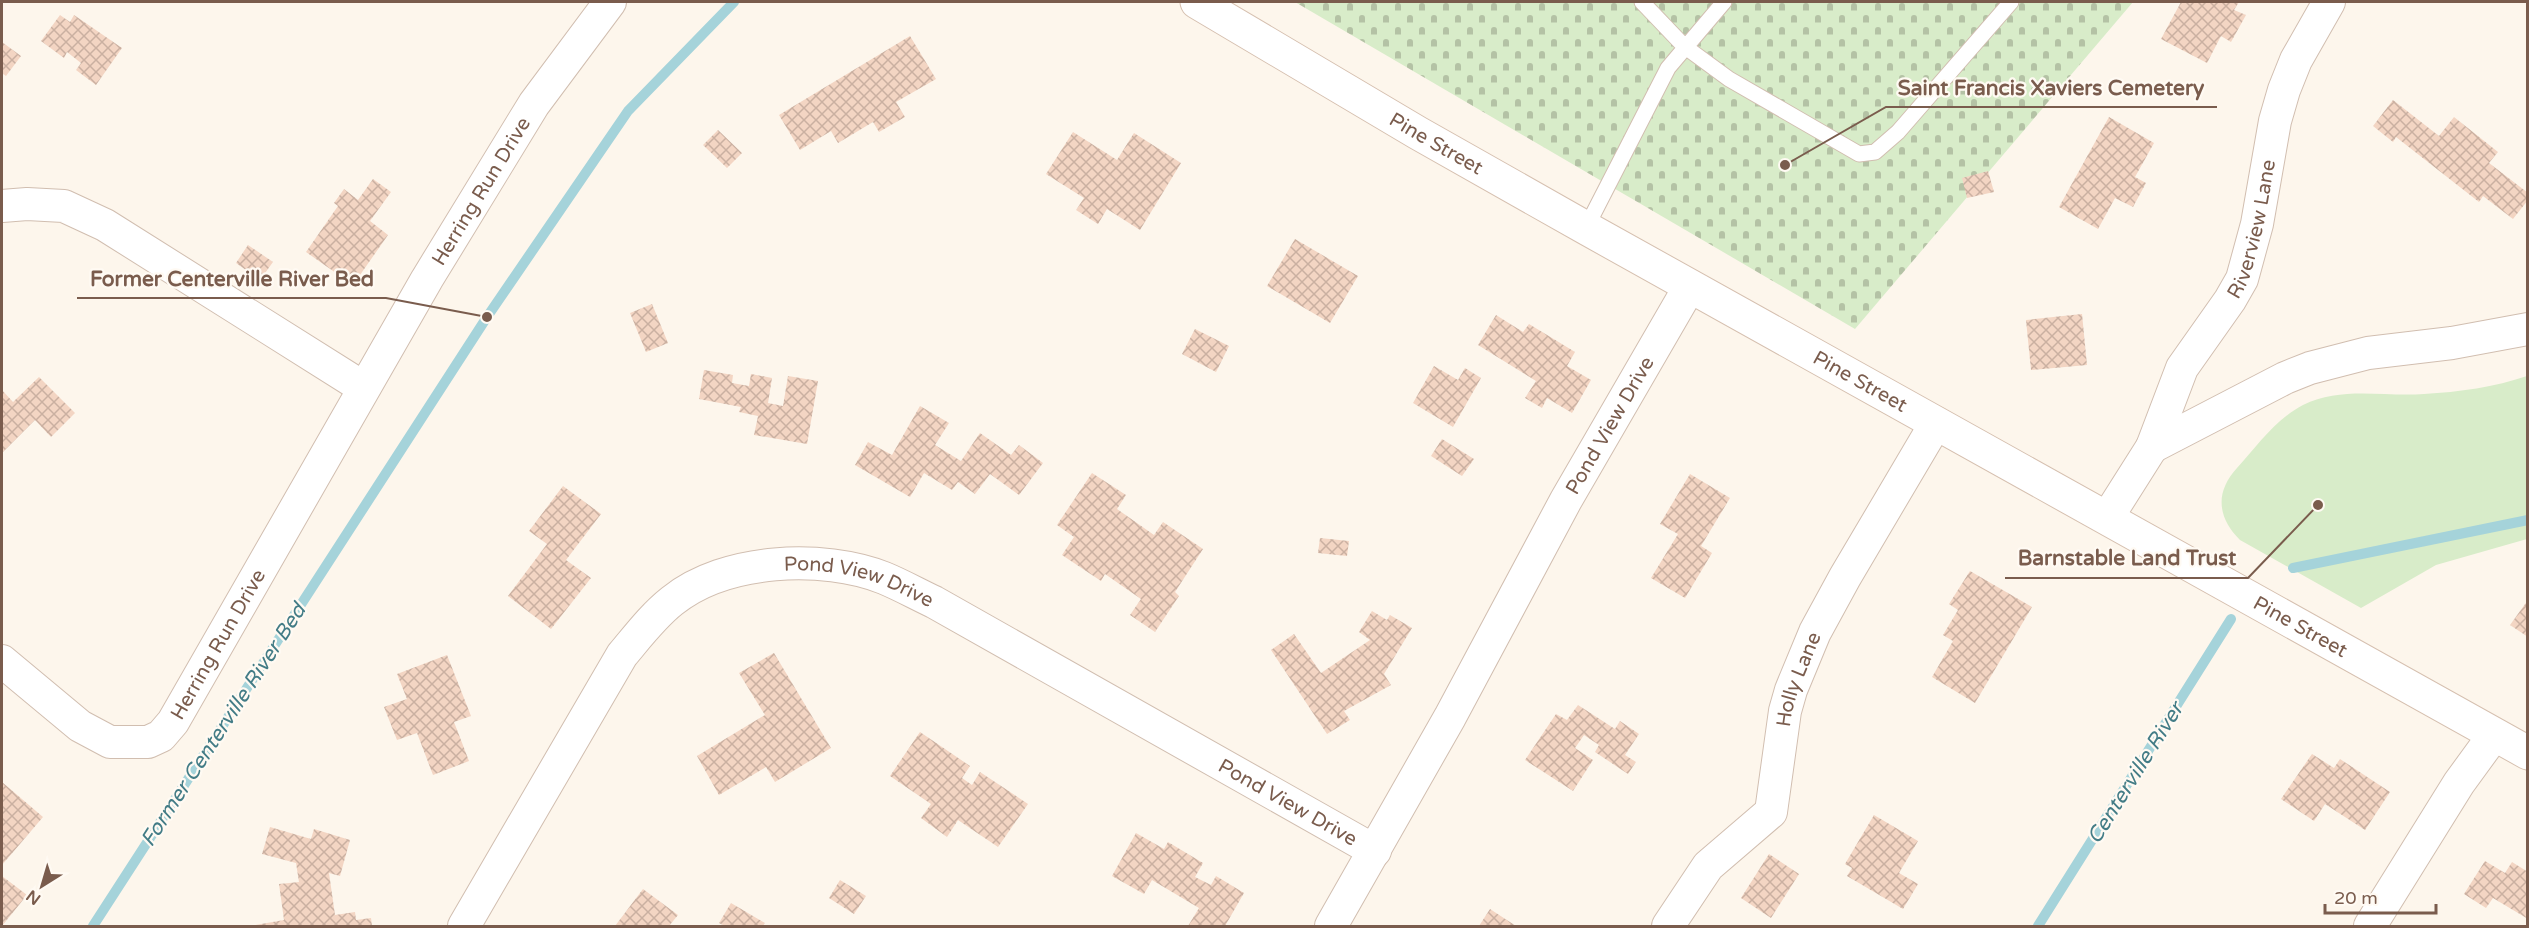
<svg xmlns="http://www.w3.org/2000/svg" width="2529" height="928" viewBox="0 0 2529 928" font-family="'Varela Round',sans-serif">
<defs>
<pattern id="cemetery-stones" width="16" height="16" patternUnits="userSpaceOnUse" patternTransform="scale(1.5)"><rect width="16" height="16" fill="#d8ecc9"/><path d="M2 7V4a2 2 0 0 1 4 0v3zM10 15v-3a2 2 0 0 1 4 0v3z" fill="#b4c2a5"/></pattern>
<pattern id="building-cross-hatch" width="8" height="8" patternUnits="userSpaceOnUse" patternTransform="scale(1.5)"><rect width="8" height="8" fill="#f3d5c3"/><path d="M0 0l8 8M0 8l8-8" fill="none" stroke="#cab0a1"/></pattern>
</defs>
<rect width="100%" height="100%" fill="#fdf6ec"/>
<path fill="#d8ecc9" d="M2527 376V539L2436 565 2361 608 2240 540C2217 517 2215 492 2237 468 2257 446 2276 419 2303 405 2341 386 2383 397 2424 394 2459 392 2495 387 2527 376Z"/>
<path fill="url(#cemetery-stones)" d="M1295 2H2133L1855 329Z"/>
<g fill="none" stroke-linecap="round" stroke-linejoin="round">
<path stroke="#a5d3da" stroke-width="10" d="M2293 568 2528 520
M93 926 487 317 628 111 734 2
M2038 926 2231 619"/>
</g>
<path fill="url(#building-cross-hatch)" d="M2181 2H2239L2234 10 2246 15 2231 42 2221 36 2207 63 2161 39Z
M60 15 70 22 74 15 122 48 96 85 76 70 81 63 67 52 64 58 41 41Z
M910 36 936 79 896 102 905 117 879 132 873 122 838 143 831 131 800 150 779 115Z
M2 42 21 56 6 76 2 73Z
M2393 100 2439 136 2454 117 2498 152 2489 163 2528 193V200L2513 219 2483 196 2479 202 2396 137 2393 142 2373 126Z
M2109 117 2154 143 2135 177 2146 183 2133 207 2115 198 2098 229 2059 207Z
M718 130 742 153 727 168 703 145Z
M1073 132 1117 160 1134 133 1181 163 1140 230 1107 209 1098 224 1076 210 1084 198 1046 174Z
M1988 171 1994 192 1967 198 1962 178Z
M373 179 391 192 370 221 388 235 353 285 306 252 338 206 334 203 344 189 358 200Z
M1295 239 1358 276 1330 323 1267 286Z
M248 245 273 262 260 280 236 263Z
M652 304 668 343 646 352 630 313Z
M2082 314 2087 365 2031 370 2026 320Z
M1496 315 1523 332 1529 324 1575 352 1567 366 1591 380 1572 413 1547 398 1542 408 1525 398 1536 381 1478 345Z
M1195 329 1229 346 1216 372 1182 354Z
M1434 366 1458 380 1465 368 1481 378 1453 427 1413 403Z
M704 370 733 375 732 383 749 386 751 374 772 378 768 403 783 406 788 376 818 381 807 444 754 435 758 416 739 412 741 407 699 399Z
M39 377 75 413 51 437 35 420 2 453V390L13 402Z
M920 406 949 423 935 445 961 461 980 433 1011 455 1019 445 1043 463 1019 495 990 474 975 494 958 482 952 490 924 473 910 497 855 465 868 442 892 455Z
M1442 439 1474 459 1462 476 1431 456Z
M1092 473 1126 495 1117 509 1154 535 1163 522 1203 549 1175 592 1179 596 1155 632 1130 615 1141 599 1105 574 1101 581 1062 555 1074 537 1057 525Z
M1690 474 1730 498 1701 546 1712 553 1685 598 1651 578 1678 534 1660 524Z
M563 486 601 514 566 560 591 578 551 629 508 596 547 544 529 531Z
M1320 538 1349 541 1347 556 1318 553Z
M1970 571 2032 607 1975 703 1932 677 1953 641 1943 635 1958 610 1949 604Z
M2528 600V637L2510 625Z
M1372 611 1387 620 1390 615 1412 628 1384 674 1391 685 1344 711 1350 720 1327 734 1271 650 1294 634 1321 673 1370 640 1359 632Z
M774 653 831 748 775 782 766 767 719 795 697 756 765 715 739 673Z
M447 655 471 716 454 722 469 761 433 775 417 733 397 740 384 707 407 699 397 674Z
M1578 705 1615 729 1620 721 1639 734 1625 755 1636 762 1628 774 1595 752 1599 745 1584 735 1575 748 1593 760 1573 791 1525 760 1556 714 1567 720Z
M920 732 970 766 962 778 972 785 980 772 1028 804 998 847 958 820 947 837 921 818 931 804 890 776Z
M2312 754 2334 768 2340 759 2390 792 2365 830 2325 804 2314 821 2281 799Z
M2 782 43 817 2 865Z
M1874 815 1918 841 1899 873 1918 884 1903 909 1847 876 1852 868 1845 864Z
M270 827 311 839 314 829 350 840 340 876 329 873 335 915 355 912 356 920 371 918 372 926H249L284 920 279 884 299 882 296 863 262 854Z
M1136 833 1164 849 1168 842 1203 863 1195 877 1211 885 1216 876 1244 893 1225 926H1188L1199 908 1152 880 1144 894 1112 876Z
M1769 854 1799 874 1771 918 1741 898Z
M2485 861 2505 873 2512 862 2528 872V919L2493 898 2486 908 2464 894Z
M2 876 27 895 2 926Z
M840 880 866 896 854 914 829 898Z
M643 889 678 915 669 926H615Z
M731 903 765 923 763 926H725L719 923Z
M1490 909 1516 926H1479Z"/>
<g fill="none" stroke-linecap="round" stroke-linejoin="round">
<g stroke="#d1beb0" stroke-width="17">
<path id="lane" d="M1642 2 1684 46 1729 79 1859 154 1875 152 1898 132 2011 2
M1586 228 1668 68 1724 2"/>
</g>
<g stroke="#d1beb0" stroke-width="34">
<g id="street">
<path d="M2 206 27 204 64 206 105 225 364 388"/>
<path d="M2152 447 2285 378 2310 368 2368 353 2452 343 2528 329"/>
<path id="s1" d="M2107 518 2152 447 2182 368 2230 300 2242 279 2257 224 2275 121 2284 90 2296 60 2329 2"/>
<path id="s2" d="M2 661 80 726 110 742H148L161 736 173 722 427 279 534 104 610 2"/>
<path id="s3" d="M464 926 622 655C638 636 653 616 672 601 725 558 823 554 884 578 901 585 917 594 934 602L1375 851"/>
<path id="s4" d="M1331 926 1450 717 1566 500 1690 286"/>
<path id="s5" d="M1668 926 1708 866 1771 812 1785 711 1791 690 1815 632 1845 577 1936 423"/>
<path d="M2370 926 2459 783 2494 735"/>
</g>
</g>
<g stroke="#d6c0b0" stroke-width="35">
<g id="secondary">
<path id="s6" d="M1197 2 1418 133 1586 228 2528 753"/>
</g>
</g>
<use href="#lane" stroke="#fff" stroke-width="15"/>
<use href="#street" stroke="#fff" stroke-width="32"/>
<use href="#secondary" stroke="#fff" stroke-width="33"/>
</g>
<g text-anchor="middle" stroke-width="4.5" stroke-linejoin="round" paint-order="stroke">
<g font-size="20" fill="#7a5c4d" stroke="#fffaf3">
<text dy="7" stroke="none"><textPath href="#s6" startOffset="278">Pine Street</textPath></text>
<text dy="7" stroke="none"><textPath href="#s2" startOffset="820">Herring Run Drive</textPath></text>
<text dy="7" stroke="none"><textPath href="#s1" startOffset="327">Riverview Lane</textPath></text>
<text dy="7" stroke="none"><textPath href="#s6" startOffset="764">Pine Street</textPath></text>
<text dy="7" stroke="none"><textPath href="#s4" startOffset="573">Pond View Drive</textPath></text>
<text dy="7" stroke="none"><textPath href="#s3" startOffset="585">Pond View Drive</textPath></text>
<text dy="7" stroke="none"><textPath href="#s6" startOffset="1268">Pine Street</textPath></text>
<text dy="7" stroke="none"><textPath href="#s2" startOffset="296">Herring Run Drive</textPath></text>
<text dy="7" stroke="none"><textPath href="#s5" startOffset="291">Holly Lane</textPath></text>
<text dy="7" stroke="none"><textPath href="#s3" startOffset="1071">Pond View Drive</textPath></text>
</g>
<g font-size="21" font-style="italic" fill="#437c86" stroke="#fffaf3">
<text transform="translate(223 725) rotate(-57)" y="7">Former Centerville River Bed</text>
<text transform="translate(2135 773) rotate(-58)" y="7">Centerville River</text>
</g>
</g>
<path fill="none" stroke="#7a5c4d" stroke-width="2" d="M1785 165L1886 107H2217M487 317L386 298H77M2318 505L2248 578H2005"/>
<g fill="#7a5c4d" stroke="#fffaf3" stroke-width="2">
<circle cx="1785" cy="165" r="6"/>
<circle cx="487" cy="317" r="6"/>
<circle cx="2318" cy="505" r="6"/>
</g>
<g font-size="21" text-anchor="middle" font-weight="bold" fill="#7a5c4d" stroke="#fffaf3" stroke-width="4.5" stroke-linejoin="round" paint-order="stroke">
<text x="2051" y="95">Saint Francis Xaviers Cemetery</text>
<text x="232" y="286">Former Centerville River Bed</text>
<text x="2127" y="565">Barnstable Land Trust</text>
</g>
<rect width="2529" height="928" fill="none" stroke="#7a5c4d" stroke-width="6"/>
<g transform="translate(42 886) rotate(217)" stroke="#fffaf3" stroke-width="4.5" paint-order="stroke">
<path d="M0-4.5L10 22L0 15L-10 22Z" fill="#7a5c4d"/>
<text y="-9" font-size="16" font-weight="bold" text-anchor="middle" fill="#7a5c4d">N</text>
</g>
<path d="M2325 904v9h111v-9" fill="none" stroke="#7a5c4d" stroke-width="3"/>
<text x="2334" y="904" font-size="18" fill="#7a5c4d" stroke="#fffaf3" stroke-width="4.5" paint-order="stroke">20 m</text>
</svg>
